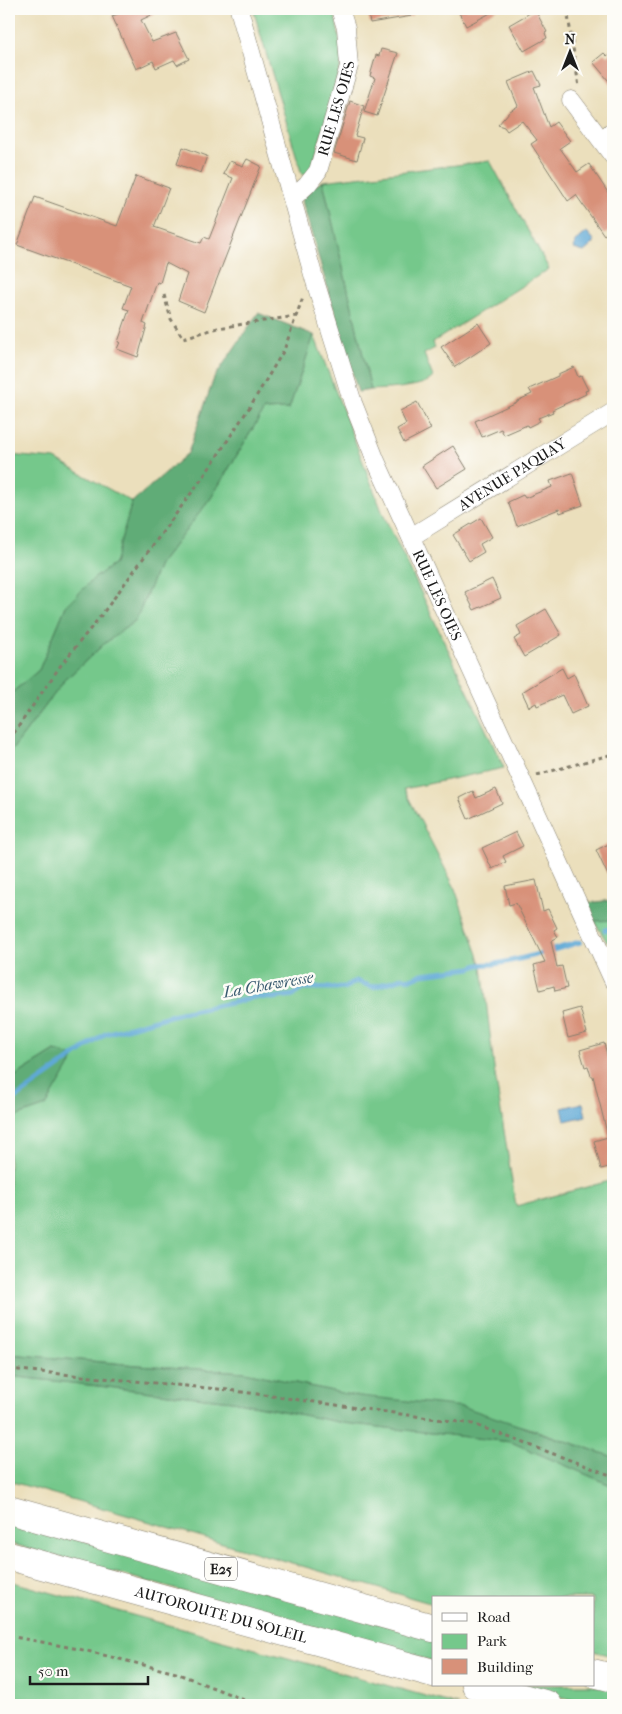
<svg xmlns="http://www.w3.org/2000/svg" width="622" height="1714" viewBox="0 0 622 1714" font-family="'IM FELL French Canon',serif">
<rect width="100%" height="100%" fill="#fdfcf7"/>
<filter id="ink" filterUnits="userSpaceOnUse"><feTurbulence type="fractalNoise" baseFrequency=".02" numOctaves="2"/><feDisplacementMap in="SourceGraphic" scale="10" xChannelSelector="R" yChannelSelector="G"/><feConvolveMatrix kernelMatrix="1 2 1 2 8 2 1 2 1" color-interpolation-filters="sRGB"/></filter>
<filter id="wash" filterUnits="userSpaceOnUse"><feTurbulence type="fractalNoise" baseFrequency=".0096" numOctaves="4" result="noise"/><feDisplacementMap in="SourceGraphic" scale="20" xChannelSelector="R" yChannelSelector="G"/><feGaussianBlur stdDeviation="1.12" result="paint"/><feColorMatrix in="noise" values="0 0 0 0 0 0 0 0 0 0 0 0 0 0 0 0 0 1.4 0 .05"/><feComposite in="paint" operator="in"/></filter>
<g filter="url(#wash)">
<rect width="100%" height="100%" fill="#ebdfbc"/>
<path fill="#75c88b" stroke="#487254" d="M253 9H334L343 58 311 172 302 175Z
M490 161 549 269 433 342 435 348 424 354 433 377C425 388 385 389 371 390L323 181Z
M314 335 383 514 418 586 504 768 404 789 454 886 482 966 494 1068 516 1206 613 1180V1457L526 1427 351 1395 245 1372 137 1365 9 1354V1122L18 1116 46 1106 74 1057 55 1051 9 1080V754L65 680 104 644 136 620 159 565 211 498 264 410 289 409Z
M9 455 55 459 132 502 114 564 93 579 66 606 39 670 9 695Z
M613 920V942H607L594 921Z
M9 1376 232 1401 344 1423 511 1442 613 1486V1656L593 1651V1598H433V1604L9 1481Z
M9 1520 433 1638V1661L9 1543Z
M9 1581 458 1705H9Z
M519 1685H593L613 1687V1705H591Z"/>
<path fill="#60ac77" stroke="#3e644a" d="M323 181 371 390 358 392 300 194Z
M258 313 314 335 289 409 264 410 211 498 159 565 136 620 104 644 65 680 9 754V695L39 670 66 606 93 579 114 564 132 502 188 453 214 378Z
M613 900V920L594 921 587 903Z
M55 1051 75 1057 46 1106 18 1116 9 1122V1080Z
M9 1354 137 1365 245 1372 351 1395 464 1407 613 1457V1486L511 1442 343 1423 232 1401 9 1376Z"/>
<path fill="#5ea9d6" stroke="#3d6279" d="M587 232 594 240V243L584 252 574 249 575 242Z
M583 1103 586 1116 565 1121 562 1108Z"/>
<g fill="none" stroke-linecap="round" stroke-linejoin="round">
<path stroke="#5ea9d6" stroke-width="5" d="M605 930 613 929
M9 1103 105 1034 180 1013 236 1002 254 997 273 998 294 995 303 988H344L356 981 373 987 403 978 411 979 422 974 471 968C479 963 486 965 494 964 523 960 552 950 580 942"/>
</g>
<g id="blocks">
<path fill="#d89179" d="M115 9H164L141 20 152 42 176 33 189 59 177 65 174 60 156 68 153 61 136 69 112 16 118 14Z
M367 9H411L412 16 370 23Z
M457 9H498L466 26Z
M535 10 547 32 545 33 547 38 524 51 509 25Z
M381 49 398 53 377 116 364 112 375 78 370 76 376 55 379 56Z
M613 51V86L593 62 604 53 607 56Z
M534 71 541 85 534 87 549 127 556 122 570 141 560 148 577 172 589 164 613 200V229L604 235 576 195 568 201 531 144 537 140 522 121 507 131 504 127 498 125 510 111 518 106 508 82Z
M350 101 364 106 355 136 363 138 357 160 334 153Z
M183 147 207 156 201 173 177 164Z
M247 159 261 166 204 312 178 301 187 274 166 263 160 283 157 282 143 323 147 325 138 357 117 349 120 342H118L129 310 123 308 131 286 17 245 35 197 117 226 136 176 169 188 154 227 201 243 204 237 209 239 233 178 223 174 230 161 243 166Z
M478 323 491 343 455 367 441 347Z
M574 367 578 377 581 376 588 390 585 391 586 394 552 410 553 412 538 418 540 421 528 427 527 425 504 435 501 429 482 437 475 421 517 402V401L532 394 529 389 558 376V374Z
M417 402 431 429 404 443 397 429 406 424 400 411Z
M453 446 467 469 436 488 422 466Z
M572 473 583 505 560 513 559 509 517 526 508 502 523 495 525 498 552 487 550 481Z
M481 518 492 537 480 544 484 552 469 561 453 535Z
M492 579 501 598 474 610 465 592Z
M546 609 561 635 524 657 514 639 521 635 517 626Z
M562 668 567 678 574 674 588 706 571 714 562 695 537 706 536 703 529 707 522 692Z
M496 789 502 803 468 819 459 798 473 791 476 798Z
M516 832 523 846 503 856 506 862 492 869 482 848Z
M613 842V886L596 850Z
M536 880 543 911 548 909 557 928 554 930 558 937 551 941 557 967 562 966 567 988 555 991 554 986 540 990 534 965 545 962 516 903 509 905 505 886Z
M580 1008 587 1033 568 1038 562 1013Z
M604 1043 613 1078V1166L601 1169 594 1141 608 1137 593 1076H591L588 1066 585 1067 580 1050Z"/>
</g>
</g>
<g filter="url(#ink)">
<use href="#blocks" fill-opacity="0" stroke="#847e6c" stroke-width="1"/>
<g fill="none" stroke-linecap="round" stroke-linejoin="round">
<g stroke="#847e6c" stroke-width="19">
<g id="street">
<path id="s1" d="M239 9 314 278 353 403 376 461 613 980"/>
<path d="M571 100 613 156"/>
<path d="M603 141 613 130"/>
<path id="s2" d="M293 198 307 185 318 171 349 66 346 28 340 9"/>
<path id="s3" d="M411 537 613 412"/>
</g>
</g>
<g stroke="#847e6c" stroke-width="29">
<g id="highway">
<path d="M9 1510 433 1628"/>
<path id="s4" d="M9 1556 433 1673"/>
<path d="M593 1673 613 1678"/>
<path d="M476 1685 548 1705"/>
</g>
</g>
<path stroke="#847e6c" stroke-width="3" stroke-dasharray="4 4" stroke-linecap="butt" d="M567 9 579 87
M164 295 171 319 183 338 218 328 296 316
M9 740 61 665 103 613 206 473 251 405 284 350 303 297
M537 775 613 754
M9 1369 228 1390 473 1424 613 1476
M9 1636 79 1649 176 1673 257 1705"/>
<use href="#street" stroke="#fff" stroke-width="18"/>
<use href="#highway" stroke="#fff" stroke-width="28"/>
</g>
</g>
<g text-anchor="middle" stroke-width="5" stroke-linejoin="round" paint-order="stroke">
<rect fill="#fdfcf7" stroke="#605f5e" stroke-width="1" x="205" y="1557.5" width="32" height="23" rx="4"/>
<g font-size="14" font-weight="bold" fill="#1c1c1c">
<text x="221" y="1574">E25</text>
</g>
<g font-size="15" fill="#1c1c1c" stroke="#fdfcf7">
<text dy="5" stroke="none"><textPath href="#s2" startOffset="102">RUE LES OIES</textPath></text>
<text dy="5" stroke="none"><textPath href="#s3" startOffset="119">AVENUE PAQUAY</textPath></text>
<text dy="5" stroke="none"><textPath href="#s1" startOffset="620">RUE LES OIES</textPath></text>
<text dy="5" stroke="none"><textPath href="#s4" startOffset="220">AUTOROUTE DU SOLEIL</textPath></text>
</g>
<g font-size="16" font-style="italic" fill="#3a5b70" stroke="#fdfcf7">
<text transform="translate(268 984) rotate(-10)" y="6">La Chawresse</text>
</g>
</g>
<rect width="622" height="1714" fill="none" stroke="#fdfcf7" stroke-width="30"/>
<rect x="432" y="1596" width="162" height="90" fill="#fdfcf7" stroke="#a3a29f"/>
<rect x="442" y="1613" width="25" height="8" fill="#ffffff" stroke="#a3a29f"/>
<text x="477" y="1622" font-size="15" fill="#1c1c1c">Road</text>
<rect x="442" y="1634" width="25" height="15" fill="#75c88b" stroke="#a3a29f"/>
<text x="477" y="1646" font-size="15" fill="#1c1c1c">Park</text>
<rect x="442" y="1659" width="25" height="15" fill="#d89179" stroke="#a3a29f"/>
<text x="477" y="1672" font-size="15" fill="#1c1c1c">Building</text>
<g transform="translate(570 52)" stroke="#fdfcf7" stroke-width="4" paint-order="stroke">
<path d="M0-4L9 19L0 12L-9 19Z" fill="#1c1c1c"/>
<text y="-8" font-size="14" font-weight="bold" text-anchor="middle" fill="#1c1c1c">N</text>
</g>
<path d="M30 1676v8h118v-8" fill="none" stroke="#1c1c1c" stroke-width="2.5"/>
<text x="38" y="1676" font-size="15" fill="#1c1c1c" stroke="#fdfcf7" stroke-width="4" paint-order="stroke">50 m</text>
</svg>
